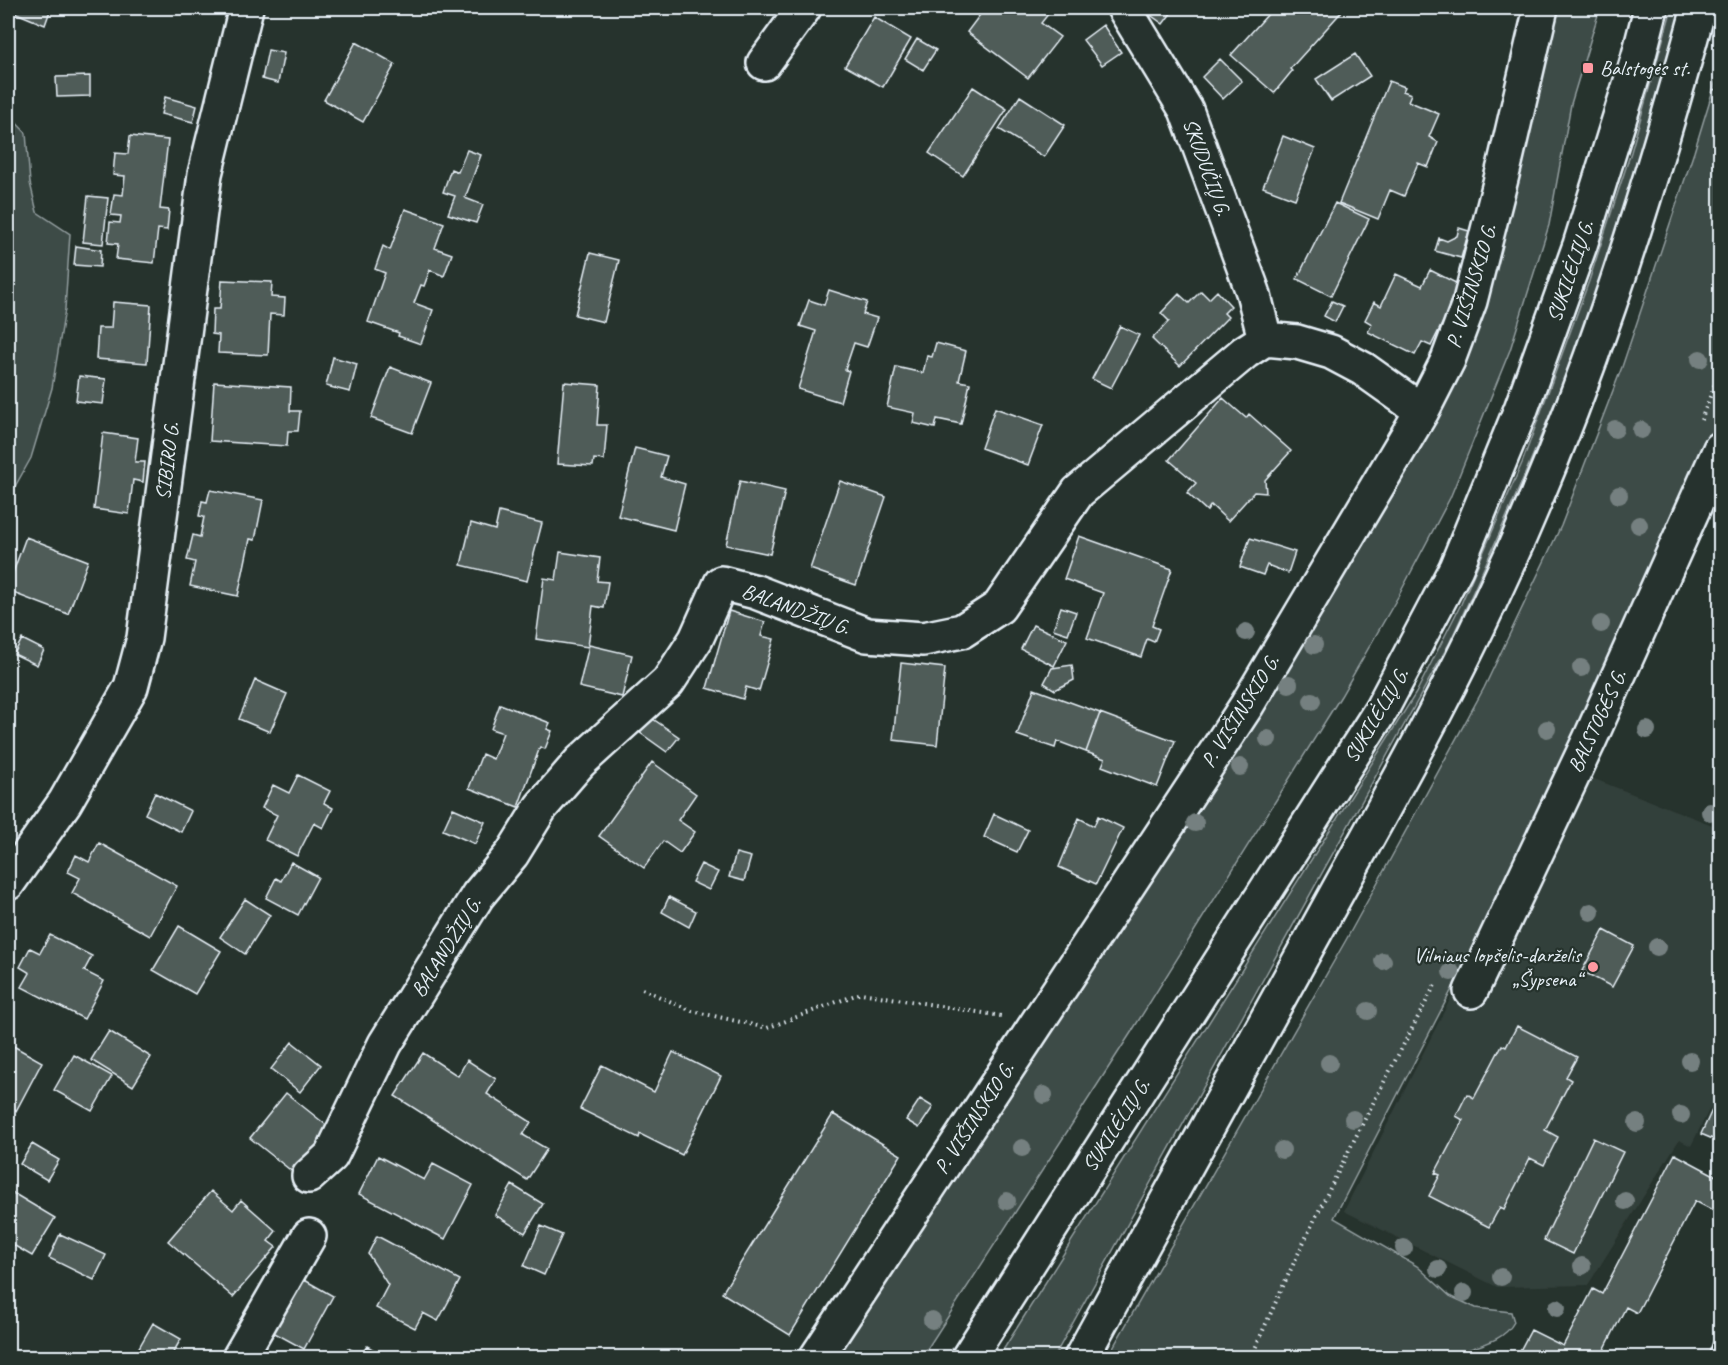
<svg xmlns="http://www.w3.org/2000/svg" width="1728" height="1365" viewBox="0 0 1728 1365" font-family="Caveat,sans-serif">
<rect width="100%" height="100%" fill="#26332d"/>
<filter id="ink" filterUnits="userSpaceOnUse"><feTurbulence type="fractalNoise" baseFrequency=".0167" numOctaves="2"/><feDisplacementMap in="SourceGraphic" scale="12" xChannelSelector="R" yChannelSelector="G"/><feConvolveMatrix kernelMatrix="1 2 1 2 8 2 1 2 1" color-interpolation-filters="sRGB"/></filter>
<g filter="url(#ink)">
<path fill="#333f3a" d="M1566 768 1720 828V1106L1718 1111 1710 1108 1691 1146 1679 1140 1588 1285 1497 1287 1344 1211Z"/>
<path fill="#3e4b47" stroke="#939ea0" stroke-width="1.5" d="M1558 8H1600L1571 104 1549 225 1510 350 1450 498 1399 595 1341 696 1132 1031 922 1357 837 1358 1161 860 1479 304Z
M1672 8H1682C1655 111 1625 215 1588 316 1547 427 1500 535 1450 642L1054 1357 998 1358 1416 693 1461 604 1522 463 1589 281 1631 152Z
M1720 67V416L1566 768 1334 1218 1417 1266 1450 1296 1476 1308 1511 1312 1514 1322C1504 1341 1480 1345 1461 1352L1458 1357 1107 1358 1346 940 1484 688 1561 526 1622 367 1694 152Z
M8 114 26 133 30 183 37 212 70 234 65 309 52 388 31 458 8 499Z"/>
<path fill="#505c59" stroke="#e8f1f8" stroke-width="1.5" d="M10 8H51L45 25 9 10Z
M985 8H1053L1041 23 1060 37 1028 78 967 32Z
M1141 8H1175L1163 24Z
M1268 8H1345L1290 69 1292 71 1274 93 1231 55 1269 13 1266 10Z
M874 17 911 39 883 87 845 66Z
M1103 25 1121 52 1102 65 1083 40Z
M917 39 936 50 923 70 905 59Z
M356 42 395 64 363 122 324 100Z
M268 50 284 53 278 83 262 79Z
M1355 54 1370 76 1331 101 1316 79Z
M1220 59 1242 81 1223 99 1202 77Z
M90 76V96L57 97 56 77Z
M1389 81 1405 87 1403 91 1411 94 1408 101 1439 114 1429 137 1438 142 1428 167 1418 163 1404 196 1390 190 1378 219 1339 203Z
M973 87 1007 109 963 176 929 153Z
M1020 96 1065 125 1044 157 999 129Z
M165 97 197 106 193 122 161 114Z
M130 136 168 140 160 209 169 210 167 230 158 229 154 263 116 259 118 244 108 243 110 222 120 223 121 216 111 215 114 194 123 195 125 176 113 175 115 153 128 154Z
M1283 136 1315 149 1295 199 1263 187Z
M467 150 481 155 465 198 483 205 476 223 448 214 455 196 443 192 451 169 458 172Z
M88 196 108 198 103 244 83 242Z
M1335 203 1369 219 1331 296 1297 279Z
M405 209 444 223 435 248 452 254 444 276 430 270 424 286 421 285 414 303 433 310 421 344 398 336 399 333 368 322 385 273 375 269 383 246 390 250Z
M1459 228 1469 231 1461 258 1435 251 1439 238 1447 241 1457 236Z
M76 246 101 250 100 267 74 265Z
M590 253 619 260 604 322 575 315Z
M1430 270 1458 284 1449 305 1451 306 1431 346 1422 342 1415 355 1368 332 1372 324 1365 320 1374 302 1381 306 1396 274 1422 286Z
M222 280 272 282 271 297 285 298 284 315 270 314 268 355 218 353 219 335 212 334 213 309H220Z
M829 290 867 302 863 314 877 318 867 347 854 343 845 370 849 371 840 402 798 389 816 331 800 326 809 300 824 305Z
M1201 291 1209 299 1217 291 1231 306 1224 313 1228 317 1180 366 1152 339 1169 321 1161 313 1179 294 1189 303Z
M1332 301 1343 306 1335 322 1324 316Z
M113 302 151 305 147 363 96 359 98 328H111Z
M1120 326 1139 335 1111 388 1092 379Z
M936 343 966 351 959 381 970 383 961 424 937 419 935 428 913 423 915 413 887 407 896 367 923 373 927 356 932 357Z
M333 357 357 364 350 392 326 386Z
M390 367 431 383 412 433 371 418Z
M79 376 106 379 103 404 76 401Z
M214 382 291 387 290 411H300L298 431H288L287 446 210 441Z
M564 382 600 385 597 425H607L604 460 594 459 593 466 557 464Z
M1223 398 1246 418 1249 414 1291 451 1265 480 1266 493 1254 492 1228 521 1211 505 1207 511 1187 493 1196 483 1169 460Z
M995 408 1043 425 1028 465 981 448Z
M103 433 138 438 135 462H145L143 482 133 480 129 514 94 509Z
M635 448 667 456 661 477 685 484 674 530 618 516Z
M740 481 785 491 770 554 726 545Z
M840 481 886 497 856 585 810 569Z
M210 490 263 500 255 540 250 539 238 596 190 586 195 562 187 560 193 535 200 537 204 517 199 516 202 501 207 502Z
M499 512 542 523 527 581 461 565 471 523 495 530Z
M1079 536 1172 569 1152 626 1159 629 1154 642 1147 639 1141 657 1087 638 1103 593 1064 579Z
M26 537 88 561 68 614 8 591V586Z
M1250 538 1295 552 1288 573 1267 565 1263 575 1240 567Z
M560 552 600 558 597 581 608 582 604 608 593 606 588 647 536 639 544 578 556 580Z
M1061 607 1076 612 1068 634 1053 629Z
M729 611 765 622 761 636 774 639 759 691 746 687 743 699 707 688Z
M1033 625 1067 640 1054 666 1021 649Z
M22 639 44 650 37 665 14 654Z
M589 645 632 655 622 697 579 687Z
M901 663 945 668 937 745 893 740Z
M1072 665 1074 680 1055 690 1044 683 1052 668Z
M255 680 287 694 270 732 239 719Z
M1034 689 1100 713 1086 752 1057 741 1055 748 1017 735Z
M500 704 550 723 547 729 552 731 545 749 540 747 518 807 469 788 482 754 493 759 503 733 491 729Z
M1100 713 1175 741 1157 787 1102 766 1105 759 1086 752Z
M650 717 679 737 667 752 639 732Z
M652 762 696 794 678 820 695 832 680 853 663 841 644 868 599 836Z
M298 775 330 791 324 803 333 808 323 828 314 823 297 856 265 840 277 815 262 808 273 785 289 793Z
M155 793 191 811 181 832 145 814Z
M453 808 485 822 475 844 443 830Z
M994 814 1028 830 1017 852 984 837Z
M1098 816 1123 828 1096 884 1059 867 1079 818 1094 826Z
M99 843 177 886 150 936 72 893 80 878 68 872 76 855 89 862Z
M736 853 751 857 744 881 729 877Z
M291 862 318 877 298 915 266 898 276 878 281 881Z
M701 864 718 872 709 890 692 882Z
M669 897 696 911 689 927 662 912Z
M245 899 270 915 245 954 220 937Z
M179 926 221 951 195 994 153 970Z
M1604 930 1634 946 1612 987 1582 971Z
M50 935 92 956 84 971 104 981 84 1019 22 987 30 973 20 967 30 948 40 953Z
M1517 1026 1577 1057 1566 1077 1571 1080 1545 1130 1558 1137 1544 1165 1530 1158 1504 1209 1500 1207 1489 1227 1429 1196 1440 1175 1435 1173 1463 1120 1456 1116 1467 1094 1474 1098 1502 1045 1506 1047Z
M109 1031 151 1057 133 1086 91 1060Z
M292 1042 321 1065 300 1092 271 1069Z
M8 1043 42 1062 16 1111 8 1107Z
M673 1052 721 1076 682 1155 640 1134 639 1138 580 1109 602 1065 654 1092Z
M423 1053 458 1076 467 1060 496 1079 487 1094 531 1122 523 1135 547 1149 527 1180 395 1096Z
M74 1055 112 1076 92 1111 54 1090Z
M286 1093 330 1128 294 1173 250 1138Z
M920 1099 933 1107 919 1128 906 1120Z
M1713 1108 1720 1112V1142L1701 1134Z
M833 1114 901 1155 790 1335 722 1293Z
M1593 1138 1623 1152 1573 1254 1544 1240Z
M32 1144 59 1160 47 1180 20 1164Z
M1675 1154 1720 1178V1214L1695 1201 1637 1313 1626 1307 1600 1358H1516L1531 1330 1563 1346 1593 1289 1602 1294Z
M378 1156 424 1180 433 1164 473 1185 445 1239 359 1194Z
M512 1185 543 1204 525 1233 495 1215Z
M8 1190 55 1218 32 1256 8 1242Z
M211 1191 233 1210 241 1200 276 1231 268 1241 276 1247 233 1297 168 1241Z
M541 1226 562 1235 544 1275 524 1266Z
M60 1234 106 1255 94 1280 49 1258Z
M377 1236 460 1280 438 1321 423 1313 415 1328 376 1308 388 1285 368 1254Z
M301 1278 333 1296 304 1349 271 1331Z
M153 1323 181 1339 170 1358H133Z
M1720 1323V1358H1707Z
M367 1346 387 1357 342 1358 348 1348 361 1355Z"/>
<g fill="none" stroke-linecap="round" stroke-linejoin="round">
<g stroke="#e8f1f8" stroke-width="38">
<path id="street" d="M1124 8 1186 110 1253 292 1265 339
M764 63 804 8
M8 883 65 802 131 687 144 638 205 174 246 8
M1471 991 1590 739 1720 449
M309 1176 331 1156 385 1044 478 895 512 854 541 807 580 762 668 682 696 639 721 583 756 592 867 635 923 639 962 631 999 607 1078 492 1245 352 1265 339 1297 342 1331 352 1363 369 1422 411
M239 1358 309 1236
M816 1358 1247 705 1422 411 1448 360 1470 301 1505 163 1541 8"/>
</g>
<g stroke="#e8f1f8" stroke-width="38">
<path id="primary" d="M968 1358 1381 710 1456 568 1521 409 1580 245 1638 59 1651 8
M1081 1358C1161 1211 1242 1064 1323 918 1382 811 1443 704 1494 593 1582 406 1645 207 1699 8"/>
</g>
<path stroke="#e8f1f8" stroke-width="4" stroke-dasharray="1.5 4.5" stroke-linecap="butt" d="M1714 89 1720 98
M1701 420 1720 371
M642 989 692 1011 767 1028 861 993 1001 1016
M1251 1358C1306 1230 1371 1106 1436 983"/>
<use href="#street" stroke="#26332d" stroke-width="33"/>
<use href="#primary" stroke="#26332d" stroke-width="33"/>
</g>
<g fill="#758080">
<circle cx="1700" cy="359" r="9"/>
<circle cx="1615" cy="429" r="9"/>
<circle cx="1641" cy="430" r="9"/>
<circle cx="1619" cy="495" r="9"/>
<circle cx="1639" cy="525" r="9"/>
<circle cx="1601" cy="624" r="9"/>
<circle cx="1246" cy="632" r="9"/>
<circle cx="1314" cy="645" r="9"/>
<circle cx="1581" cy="668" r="9"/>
<circle cx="1289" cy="684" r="9"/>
<circle cx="1312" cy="701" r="9"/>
<circle cx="1547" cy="729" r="9"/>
<circle cx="1647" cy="730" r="9"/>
<circle cx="1268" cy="739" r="9"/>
<circle cx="1240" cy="767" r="9"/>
<circle cx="1710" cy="812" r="9"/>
<circle cx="1195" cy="823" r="9"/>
<circle cx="1591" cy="912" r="9"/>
<circle cx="1657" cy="947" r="9"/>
<circle cx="1383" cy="961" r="9"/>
<circle cx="1451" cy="972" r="9"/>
<circle cx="1368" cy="1011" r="9"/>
<circle cx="1690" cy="1061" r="9"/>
<circle cx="1329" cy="1063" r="9"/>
<circle cx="1044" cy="1095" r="9"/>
<circle cx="1681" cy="1115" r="9"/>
<circle cx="1353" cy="1119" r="9"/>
<circle cx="1637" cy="1123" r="9"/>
<circle cx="1022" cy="1148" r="9"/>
<circle cx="1282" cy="1150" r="9"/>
<circle cx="1007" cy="1201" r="9"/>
<circle cx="1625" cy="1201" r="9"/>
<circle cx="1404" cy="1248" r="9"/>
<circle cx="1582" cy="1266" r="9"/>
<circle cx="1438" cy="1269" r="9"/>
<circle cx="1501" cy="1277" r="9"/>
<circle cx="1464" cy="1293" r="9"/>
<circle cx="1557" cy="1308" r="9"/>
<circle cx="932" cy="1320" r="9"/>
</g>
</g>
<g fill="#ff9aa2" stroke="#26332d" stroke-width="2">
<rect x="1582" y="62" width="12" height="12" rx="3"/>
<circle cx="1593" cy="967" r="6"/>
</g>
<g text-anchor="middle" stroke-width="4.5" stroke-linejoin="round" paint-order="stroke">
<g font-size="21" fill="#e8f1f8" stroke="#26332d" text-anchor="start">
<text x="1600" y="75">Balstogės st.</text>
<text x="1581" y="962" text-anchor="end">Vilniaus lopšelis-darželis<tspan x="1581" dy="24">„Šypsena“</tspan></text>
</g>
<g font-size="21" fill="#e8f1f8" stroke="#26332d">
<text transform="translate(1207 167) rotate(70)" y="7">SKUDUČIŲ G.</text>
<text transform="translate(1570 271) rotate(-71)" y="7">SUKILĖLIŲ G.</text>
<text transform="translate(1471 286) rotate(-73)" y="7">P. VIŠINSKIO G.</text>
<text transform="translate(167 461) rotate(-83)" y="7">SIBIRO G.</text>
<text transform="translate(796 609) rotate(20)" y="7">BALANDŽIŲ G.</text>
<text transform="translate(1240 711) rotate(-58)" y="7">P. VIŠINSKIO G.</text>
<text transform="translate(1376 715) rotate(-59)" y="7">SUKILĖLIŲ G.</text>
<text transform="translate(1597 721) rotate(-65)" y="7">BALSTOGĖS G.</text>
<text transform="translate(446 947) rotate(-58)" y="7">BALANDŽIŲ G.</text>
<text transform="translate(974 1118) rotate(-57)" y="7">P. VIŠINSKIO G.</text>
<text transform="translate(1116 1125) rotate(-57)" y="7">SUKILĖLIŲ G.</text>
</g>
</g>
<rect width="1728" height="1365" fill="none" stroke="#26332d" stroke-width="30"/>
<rect x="15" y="15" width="1698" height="1335" fill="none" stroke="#e8f1f8" stroke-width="2" filter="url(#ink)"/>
</svg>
